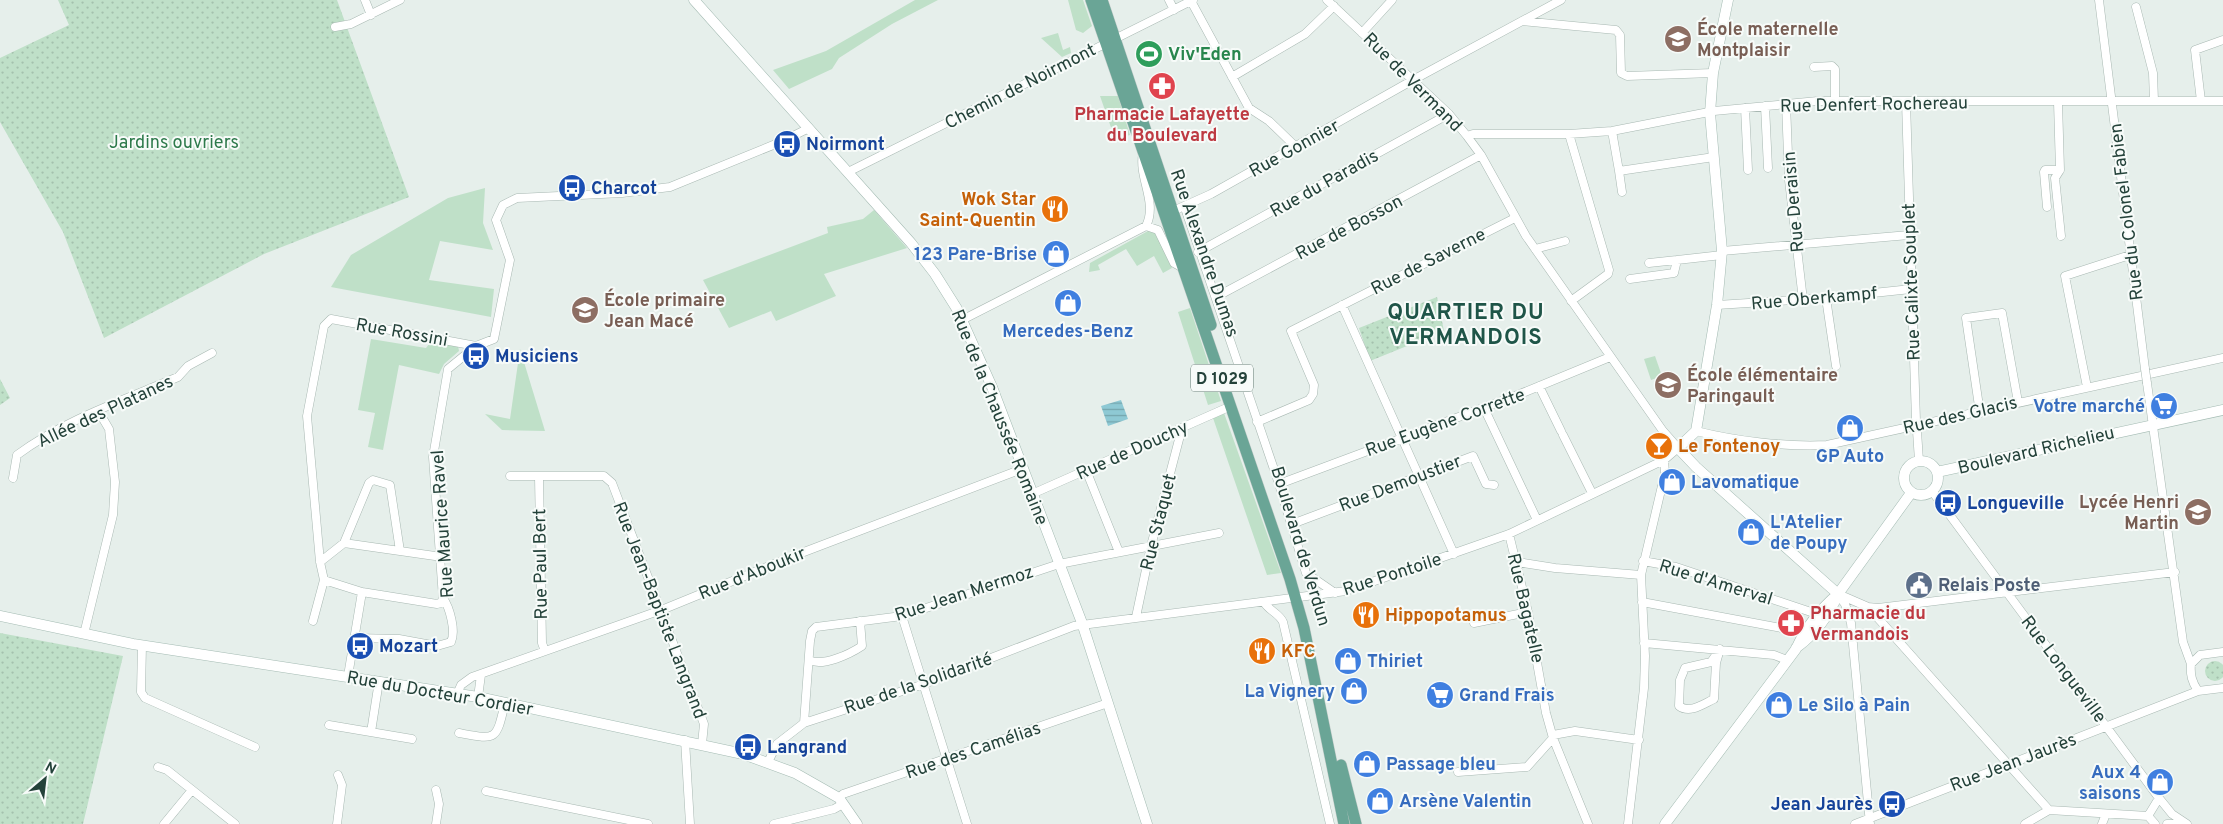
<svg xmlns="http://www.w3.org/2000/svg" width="2223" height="824" viewBox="0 0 2223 824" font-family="Overpass,sans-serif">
<defs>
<pattern id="park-dots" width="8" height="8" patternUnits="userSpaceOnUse" patternTransform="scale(1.25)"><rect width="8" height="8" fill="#bfe0c8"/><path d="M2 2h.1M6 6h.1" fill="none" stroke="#a4c1ad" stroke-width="1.8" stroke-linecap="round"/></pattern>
<pattern id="water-rules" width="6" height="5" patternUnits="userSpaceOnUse" patternTransform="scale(1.25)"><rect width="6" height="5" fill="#8ec9d4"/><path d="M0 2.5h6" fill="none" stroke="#74a5ad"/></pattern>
</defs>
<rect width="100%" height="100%" fill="#e6efeb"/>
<path fill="#bfe0c8" d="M915 0H938L892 24 839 58 832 69 789 89 773 70 826 51Z
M1068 0H1083L1092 26 1083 33 1076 30Z
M1058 33 1063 50 1070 47 1071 53 1062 57 1041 38Z
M1100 96H1118L1130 135 1115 139Z
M485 188 483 223 493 250 440 241 429 280 494 289 491 317 331 287 351 255 448 198Z
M874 210 907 248 824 274 836 296 776 321 771 311 729 328 703 280 828 233 827 227 863 219Z
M1148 231 1155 233 1172 268 1163 273 1154 256 1137 266 1126 249 1098 265 1100 270 1089 272 1090 263Z
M1190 308 1221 401 1208 405 1178 312Z
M371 339 426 348 432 340 458 346 459 351 444 364 439 374 399 365 383 450 368 447 375 413 358 410Z
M520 349 545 431 502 430 485 414 510 419Z
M1655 356 1662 376 1651 380 1644 359Z
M1224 413 1281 573 1267 575 1213 418Z"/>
<path fill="url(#park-dots)" d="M58 0H337L409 197 264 254 104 338 63 232 0 122V58L69 25Z
M1437 297 1444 331 1370 361 1359 328Z
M0 379 10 398 0 405Z
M0 633 123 656 83 824H0Z
M2205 671a10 10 0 1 1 20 0a10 10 0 1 1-20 0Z"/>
<path fill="url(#water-rules)" d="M1121 400 1128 419 1108 426 1101 406Z"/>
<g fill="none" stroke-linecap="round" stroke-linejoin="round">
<g stroke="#a8b8b2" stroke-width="9">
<path id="street" d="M365 0 371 15
M1169 0 1174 10
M2099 0 2145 369
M1191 1 1249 108 1269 121 1296 147
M2136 7 2153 73 2154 101
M1522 21 1616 30 1620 35 1621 73 1627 76 1713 73
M335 27 351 24 400 0
M1362 33 1392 0
M1814 67 1832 66 1835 69V101
M1232 77 1305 34 1334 6
M2201 101 2195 50 2223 40
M1906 102 1916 421
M2058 102 2060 170 2055 178 2061 236
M1786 104 1789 180 1803 300
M1765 106 1768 168
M1745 108 1748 170
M1612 131 1619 171 1714 157
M1569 134 1609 270 1608 274 1571 301
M1467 136 1473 134H1569L1612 131 1714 111 1818 101H2223
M1143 153C1138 178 1158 202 1146 226
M1619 171 1622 192
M848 172 1193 0
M2047 207 2044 172 2045 170H2060
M1185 208 1279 484 1306 573 1335 593
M1173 211 1211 194 1413 80 1561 0
M1146 226 1158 230 1174 263 1183 268
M1535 249 1565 241
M1722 251 1909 235
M1198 252 1449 114
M1649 263 1677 260
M1630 279 1674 273 1677 260 1722 255
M1216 297 1481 155
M1826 298 1836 366
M1342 305 1454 554
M1717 305 1826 298 1911 289
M962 320 1146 226
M2147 383 2183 642 2191 664
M1539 386 1561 431
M2087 387 2065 276 2130 255
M1484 408 1537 520
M1980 413 1966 318 2002 313 2018 402
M1257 422 1309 400 1313 394 1314 385 1291 331 1515 218
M1696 431C1736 441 1785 447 1827 445L2223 358
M1917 431 1919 461
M1563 435 1592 493
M1086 470 1119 552
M510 476H604L612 483 704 724 702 744
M539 477 542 643 545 651
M13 478 17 455C64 420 124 400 178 377L188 366 212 353
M1279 484 1515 396 1610 357
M1932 491 2159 798 2172 814 2187 824
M1032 494 1231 406
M1292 524 1473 456 1486 484 1494 485
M1509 534 1528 612 1546 713 1553 738 1588 824
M344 543 369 483 373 480 390 485 400 551
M1643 561 1676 567 1817 614
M320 562 344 543 442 557
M1517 562 1555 568 1641 575
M324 580 320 562 307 416 324 326 331 319 476 346
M324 580 362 592 437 604 441 603 443 598
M1838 594 1868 607 1878 608 2175 572
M1839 596 1845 604 1851 623 1870 824
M1264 602C1269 611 1279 613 1283 622L1330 824
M1642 602 1803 632
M1868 607 2049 810
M902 616 967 824
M1136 617 1151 546 1182 428
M313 621 324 580
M1474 623 1528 612
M84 634 113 515 115 482 109 429 99 412
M354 638 399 639 437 646 451 642C456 631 450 608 443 598L433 457 448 369 476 346 494 339 510 260 496 220 503 205 517 198 622 193 670 187 783 141 809 128
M1644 643 1774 655 1787 660
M142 645 141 692 145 698 255 747
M1720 649 1716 663 1714 699C1703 704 1690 714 1679 706L1680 680 1685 668 1711 662Z
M2223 652 2200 655 2191 664C2190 675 2192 682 2198 691L2223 688
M809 660C823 667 850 654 862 646L860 621
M348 676 362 592
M457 694 461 685 472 677 664 609 796 555 1022 469
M478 697 481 675
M804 723 810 641 812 631 816 627 902 616 1059 564 1219 533
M329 725 412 739
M371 732 379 681
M459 733C497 740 496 741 505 703
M1553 735 1575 731 1639 740
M685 740 690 824
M768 762 777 744 804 723 924 684 1074 626 1346 591 1509 534 1664 460 1678 448 1663 431 1526 236 1481 155 1467 136 1449 114 1327 0
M158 767 167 770 235 824
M1458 772 1527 767 1553 738
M486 791 648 824
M839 798 843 794 1108 703
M2049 810 2148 816 2159 798
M2148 816 2155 824
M164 824 192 790
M337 824 342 785 338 775
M436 824 439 804 436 790
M774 824 834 809 843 804
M1628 824 1644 688 1645 656 1641 575 1665 473 1664 460
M1855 824 2198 691
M2025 824 2049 810
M2102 824 2106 814
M2167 824H2177"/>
</g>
<g stroke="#a4bbb3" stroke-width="11">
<path id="secondary" d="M694 0 911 243 935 274 957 309 992 387 1082 623 1147 824
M1728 0 1713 73 1710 113 1722 251 1717 305 1696 431 1678 448 1696 467 1838 594
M1904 478a17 17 0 1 1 34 0a17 17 0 1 1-34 0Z
M1937 472 2223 410
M0 616 133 644 478 697 743 754 795 773 839 798 857 824
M1796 648C1815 634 1829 616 1838 594L1911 493
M1665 824 1796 649C1806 627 1819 610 1838 594"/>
</g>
<g stroke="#c2cac8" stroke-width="12">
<path id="primary" d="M1091 0 1290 579 1304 628 1344 824
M1102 0 1211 325
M1341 765 1356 824"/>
</g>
<use href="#street" stroke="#fff" stroke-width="8"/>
<use href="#secondary" stroke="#fff" stroke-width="10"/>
<use href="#primary" stroke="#6aa596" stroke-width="11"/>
<g stroke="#a8b8b2" stroke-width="9" stroke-linecap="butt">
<path id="street-bridge" d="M2145 369 2147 383
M1916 421 1917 431"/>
</g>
<use href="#street-bridge" stroke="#fff" stroke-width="8"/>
</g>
<defs>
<g id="school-disc" transform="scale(1.4375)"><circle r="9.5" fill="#8d6e63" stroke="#f7fbf9"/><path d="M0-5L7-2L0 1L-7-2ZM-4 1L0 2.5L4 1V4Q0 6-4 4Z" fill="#fff"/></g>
<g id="stadium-disc" transform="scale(1.4375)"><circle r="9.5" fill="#2e9e5b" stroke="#f7fbf9"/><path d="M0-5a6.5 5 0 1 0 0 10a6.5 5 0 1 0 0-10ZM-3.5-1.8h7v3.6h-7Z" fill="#fff"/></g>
<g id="pharmacy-disc" transform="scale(1.4375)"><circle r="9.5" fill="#e0444e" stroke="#f7fbf9"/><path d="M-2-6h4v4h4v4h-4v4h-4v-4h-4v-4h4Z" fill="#fff"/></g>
<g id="bus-disc" transform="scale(1.4375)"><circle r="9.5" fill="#1a4fb4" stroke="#f7fbf9"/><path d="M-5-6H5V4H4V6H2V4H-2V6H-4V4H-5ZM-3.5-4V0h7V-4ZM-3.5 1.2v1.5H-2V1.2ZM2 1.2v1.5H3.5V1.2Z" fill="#fff"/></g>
<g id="restaurant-disc" transform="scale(1.4375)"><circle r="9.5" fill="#e8710a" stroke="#f7fbf9"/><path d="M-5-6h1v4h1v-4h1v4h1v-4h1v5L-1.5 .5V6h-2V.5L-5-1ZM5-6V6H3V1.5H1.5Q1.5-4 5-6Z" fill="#fff"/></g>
<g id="shop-disc" transform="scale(1.4375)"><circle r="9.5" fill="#3f7fe0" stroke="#f7fbf9"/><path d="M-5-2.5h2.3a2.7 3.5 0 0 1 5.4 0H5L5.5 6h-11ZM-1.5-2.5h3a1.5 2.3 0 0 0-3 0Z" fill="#fff"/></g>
<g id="supermarket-disc" transform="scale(1.4375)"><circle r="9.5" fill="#3f7fe0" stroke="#f7fbf9"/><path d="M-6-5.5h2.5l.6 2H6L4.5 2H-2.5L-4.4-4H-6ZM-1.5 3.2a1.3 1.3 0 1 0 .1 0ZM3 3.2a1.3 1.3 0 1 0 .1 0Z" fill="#fff"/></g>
<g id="bar-disc" transform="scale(1.4375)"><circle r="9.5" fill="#e8710a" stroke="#f7fbf9"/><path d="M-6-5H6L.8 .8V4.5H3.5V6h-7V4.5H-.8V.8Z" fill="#fff"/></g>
<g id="civic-disc" transform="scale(1.4375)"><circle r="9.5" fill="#5c6f8a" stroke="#f7fbf9"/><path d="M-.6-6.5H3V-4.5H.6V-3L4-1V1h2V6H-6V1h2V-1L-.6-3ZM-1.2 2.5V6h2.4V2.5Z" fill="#fff"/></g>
</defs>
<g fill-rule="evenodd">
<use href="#school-disc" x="1678" y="39"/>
<use href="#stadium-disc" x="1149" y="54"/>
<use href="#pharmacy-disc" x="1162" y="86"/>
<use href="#bus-disc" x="787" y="144"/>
<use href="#bus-disc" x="572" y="188"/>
<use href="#restaurant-disc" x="1055" y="209"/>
<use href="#shop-disc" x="1056" y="254"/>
<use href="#shop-disc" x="1068" y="303"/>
<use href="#school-disc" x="585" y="310"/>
<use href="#bus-disc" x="476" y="356"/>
<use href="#school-disc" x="1668" y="385"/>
<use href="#supermarket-disc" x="2164" y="406"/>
<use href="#shop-disc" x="1850" y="428"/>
<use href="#bar-disc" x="1659" y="446"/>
<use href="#shop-disc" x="1672" y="482"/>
<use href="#bus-disc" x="1948" y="503"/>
<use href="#school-disc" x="2198" y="512"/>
<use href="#shop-disc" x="1751" y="532"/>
<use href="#civic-disc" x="1919" y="585"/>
<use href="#restaurant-disc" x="1366" y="615"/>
<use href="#pharmacy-disc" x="1791" y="623"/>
<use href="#bus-disc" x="360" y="646"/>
<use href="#restaurant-disc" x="1262" y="651"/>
<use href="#shop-disc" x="1348" y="661"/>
<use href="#shop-disc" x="1354" y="691"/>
<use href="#supermarket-disc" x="1440" y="695"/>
<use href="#shop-disc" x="1779" y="705"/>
<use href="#bus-disc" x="748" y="747"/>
<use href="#shop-disc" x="1367" y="764"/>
<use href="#shop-disc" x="2160" y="782"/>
<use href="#shop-disc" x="1380" y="801"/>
<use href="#bus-disc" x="1892" y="804"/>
</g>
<g text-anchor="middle" stroke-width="4" stroke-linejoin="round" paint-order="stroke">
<rect fill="#f7fbf9" stroke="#637a73" stroke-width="1" x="1191" y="364.5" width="62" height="27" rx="4"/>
<g font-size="16" font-weight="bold" fill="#24423a">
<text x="1222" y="384">D 1029</text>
</g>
<g font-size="18" font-weight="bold" fill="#785e54" stroke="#f7fbf9" text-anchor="start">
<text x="1697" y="35">École maternelle<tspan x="1697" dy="21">Montplaisir</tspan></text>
<text x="604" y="306">École primaire<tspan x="604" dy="21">Jean Macé</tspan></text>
<text x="1687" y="381">École élémentaire<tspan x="1687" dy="21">Paringault</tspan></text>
<text x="2179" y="508" text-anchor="end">Lycée Henri<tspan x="2179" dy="21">Martin</tspan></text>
</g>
<g font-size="18" font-weight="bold" fill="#27864d" stroke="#f7fbf9" text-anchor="start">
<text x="1168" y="60">Viv'Eden</text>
</g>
<g font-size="18" fill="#24423a" stroke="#f7fbf9">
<text transform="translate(1413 82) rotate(45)" y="6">Rue de Vermand</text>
<text transform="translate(1020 86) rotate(-27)" y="6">Chemin de Noirmont</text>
<text transform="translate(1874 104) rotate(-1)" y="6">Rue Denfert Rochereau</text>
<text transform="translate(1294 148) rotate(-29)" y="6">Rue Gonnier</text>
<text transform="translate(1324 183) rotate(-29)" y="6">Rue du Paradis</text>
<text transform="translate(1793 202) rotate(-95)" y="6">Rue Deraisin</text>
<text transform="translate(2126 212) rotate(-97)" y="6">Rue du Colonel Fabien</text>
<text transform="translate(1349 227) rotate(-28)" y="6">Rue de Bosson</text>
<text transform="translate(1205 253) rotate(71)" y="6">Rue Alexandre Dumas</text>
<text transform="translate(1428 261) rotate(-27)" y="6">Rue de Saverne</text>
<text transform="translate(1911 282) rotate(-92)" y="6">Rue Calixte Souplet</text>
<text transform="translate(1814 298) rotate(-5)" y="6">Rue Oberkampf</text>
<text transform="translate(402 332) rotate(10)" y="6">Rue Rossini</text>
<text transform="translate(105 411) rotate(-25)" y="6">Allée des Platanes</text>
<text transform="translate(1960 415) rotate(-13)" y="6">Rue des Glacis</text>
<text transform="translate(1000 417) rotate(68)" y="6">Rue de la Chaussée Romaine</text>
<text transform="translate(1445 422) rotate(-20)" y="6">Rue Eugène Corrette</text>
<text transform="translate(1132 450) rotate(-24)" y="6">Rue de Douchy</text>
<text transform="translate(2036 450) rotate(-13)" y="6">Boulevard Richelieu</text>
<text transform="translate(1400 483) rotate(-21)" y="6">Rue Demoustier</text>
<text transform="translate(1158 522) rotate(-76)" y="6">Rue Staquet</text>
<text transform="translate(442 524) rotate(-94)" y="6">Rue Maurice Ravel</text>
<text transform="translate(1301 546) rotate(73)" y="6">Boulevard de Verdun</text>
<text transform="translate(540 564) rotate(-91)" y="6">Rue Paul Bert</text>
<text transform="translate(752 573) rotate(-22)" y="6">Rue d'Aboukir</text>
<text transform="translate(1392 574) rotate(-18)" y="6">Rue Pontoile</text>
<text transform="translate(1716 582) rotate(17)" y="6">Rue d'Amerval</text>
<text transform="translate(964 593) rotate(-18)" y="6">Rue Jean Mermoz</text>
<text transform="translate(1526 608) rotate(77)" y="6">Rue Bagatelle</text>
<text transform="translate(660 610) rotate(69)" y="6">Rue Jean-Baptiste Langrand</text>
<text transform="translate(2064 669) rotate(53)" y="6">Rue Longueville</text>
<text transform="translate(918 683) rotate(-19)" y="6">Rue de la Solidarité</text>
<text transform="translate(440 693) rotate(10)" y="6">Rue du Docteur Cordier</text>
<text transform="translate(973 750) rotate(-19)" y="6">Rue des Camélias</text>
<text transform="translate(2013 762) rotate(-21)" y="6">Rue Jean Jaurès</text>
</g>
<g font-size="18" font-weight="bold" fill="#be3a42" stroke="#f7fbf9">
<text x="1162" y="120">Pharmacie Lafayette<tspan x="1162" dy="21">du Boulevard</tspan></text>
<text x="1810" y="619" text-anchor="start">Pharmacie du<tspan x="1810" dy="21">Vermandois</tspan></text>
</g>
<g font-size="18" fill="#2d7a4b" stroke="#f7fbf9">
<text x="174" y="148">Jardins ouvriers</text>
</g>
<g font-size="18" font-weight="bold" fill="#164399" stroke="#f7fbf9" text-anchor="start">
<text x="806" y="150">Noirmont</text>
<text x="591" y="194">Charcot</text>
<text x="495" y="362">Musiciens</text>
<text x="1967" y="509">Longueville</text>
<text x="379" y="652">Mozart</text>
<text x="767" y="753">Langrand</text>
<text x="1873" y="810" text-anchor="end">Jean Jaurès</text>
</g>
<g font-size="18" font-weight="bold" fill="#c56008" stroke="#f7fbf9" text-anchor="start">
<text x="1036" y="205" text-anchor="end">Wok Star<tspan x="1036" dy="21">Saint-Quentin</tspan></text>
<text x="1678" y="452">Le Fontenoy</text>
<text x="1385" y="621">Hippopotamus</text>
<text x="1281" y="657">KFC</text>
</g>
<g font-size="18" font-weight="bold" fill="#366cbe" stroke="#f7fbf9" text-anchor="start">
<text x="1037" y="260" text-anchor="end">123 Pare-Brise</text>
<text x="1068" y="337" text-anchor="middle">Mercedes-Benz</text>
<text x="2145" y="412" text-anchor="end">Votre marché</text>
<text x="1850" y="462" text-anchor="middle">GP Auto</text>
<text x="1691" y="488">Lavomatique</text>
<text x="1770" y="528">L'Atelier<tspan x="1770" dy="21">de Poupy</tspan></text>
<text x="1367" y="667">Thiriet</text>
<text x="1335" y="697" text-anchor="end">La Vignery</text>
<text x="1459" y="701">Grand Frais</text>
<text x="1798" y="711">Le Silo à Pain</text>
<text x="1386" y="770">Passage bleu</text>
<text x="2141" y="778" text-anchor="end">Aux 4<tspan x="2141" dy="21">saisons</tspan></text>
<text x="1399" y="807">Arsène Valentin</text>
</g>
<g font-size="18" font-weight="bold" fill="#4e5e75" stroke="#f7fbf9" text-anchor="start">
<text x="1938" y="591">Relais Poste</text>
</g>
<g font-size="22" font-weight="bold" letter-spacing="1" fill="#1f5548" stroke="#f7fbf9">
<text x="1466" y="319">QUARTIER DU<tspan x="1466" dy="25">VERMANDOIS</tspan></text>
</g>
</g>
<g transform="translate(45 779) rotate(28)" stroke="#f7fbf9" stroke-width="4" paint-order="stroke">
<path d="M0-4L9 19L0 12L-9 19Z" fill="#24423a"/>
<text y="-8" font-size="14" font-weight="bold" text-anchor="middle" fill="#24423a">N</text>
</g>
</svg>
